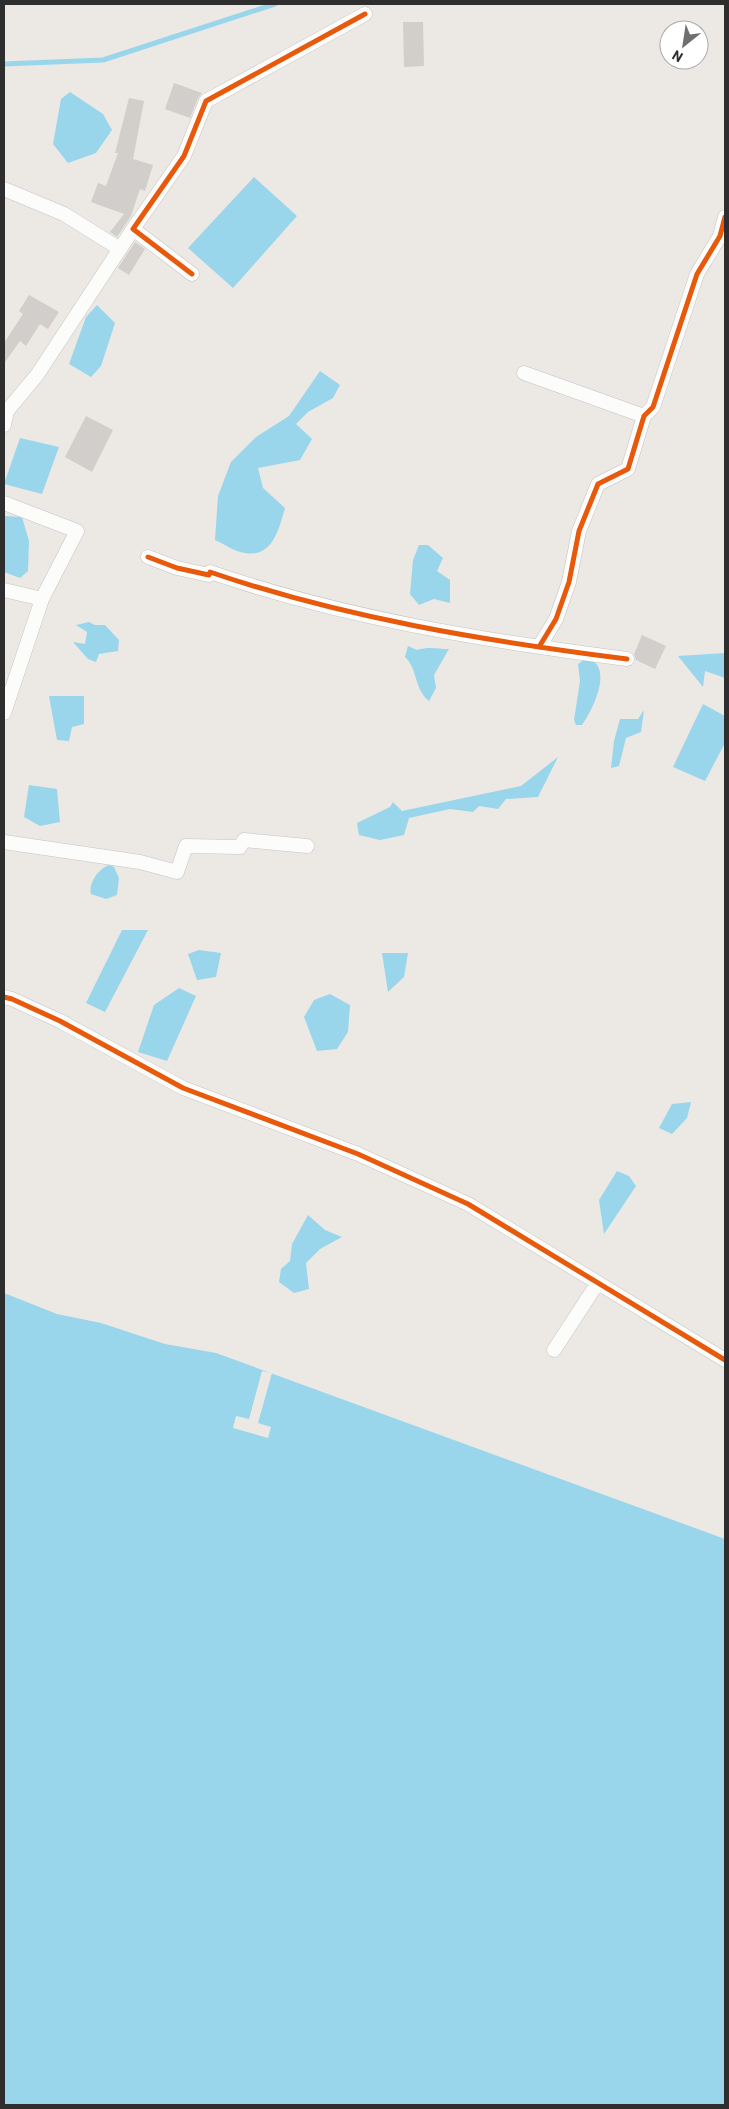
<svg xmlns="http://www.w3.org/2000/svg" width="729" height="2109" viewBox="0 0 729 2109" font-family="Barlow,sans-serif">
<rect width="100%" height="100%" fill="#ece8e4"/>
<path fill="#99d6ec" d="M70 92 103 114 112 130 96 153 68 163 53 144 61 99Z
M254 177 297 216 233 288 188 248Z
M97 305 115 323 101 366 91 377 69 364 86 317Z
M320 371 340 385 333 398 308 412 296 424 312 439 300 460 258 468 263 488 285 508C279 528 273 558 245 553 235 552 224 544 215 540L218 496 231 462 256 437 289 416Z
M20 438 59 447 42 494 4 484Z
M4 516 22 517 29 541 28 571 20 578 4 572Z
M419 545H428L443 558 437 571 450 580V603L434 599 419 605 410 594 413 560Z
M89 622 95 625H105L119 640 118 651 99 654 96 662 88 659 73 642 85 644 87 632 76 625Z
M408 646 417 650C429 646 437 649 449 649L434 675 436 688 429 701C414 689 418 669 405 657Z
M725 653V678L705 671 703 687 678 656Z
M587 658C615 666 592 711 582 725H576L574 720 580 681 578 664Z
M49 696H84V724L72 727 69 741 57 740Z
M703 704 725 716V743L705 781 673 767Z
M644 710 641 732 626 738 619 766 611 768 614 741 620 719H638Z
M558 757 538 797 506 799 498 809 479 806 473 812 450 809 409 818 404 835 380 840 359 835 357 823 390 807 393 802 402 811 521 786Z
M29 785 57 789 60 822 40 826 24 817Z
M110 865 114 867 119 878 117 895 106 899 91 894C88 884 99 867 110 865Z
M122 930H148L105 1012 86 1003Z
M199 950 221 953 216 977 197 980 188 954Z
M382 953H408L404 977 388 992Z
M179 988 196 996 167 1061 138 1052 154 1005Z
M330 994 350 1005 348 1032 337 1049 317 1051 304 1017 314 1000Z
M691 1102 687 1118 672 1134 659 1128 672 1104Z
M617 1171 629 1176 636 1186 604 1234 599 1200Z
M308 1215 325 1230 342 1237 320 1249 306 1263 309 1289 294 1293 279 1282 281 1269 290 1261 292 1244Z
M4 1293 57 1314 101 1323 165 1344 216 1353 725 1539V2105H4Z"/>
<path fill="#ece8e4" d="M262 1371 272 1373 258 1423 271 1427 268 1438 233 1428 236 1416 249 1419Z"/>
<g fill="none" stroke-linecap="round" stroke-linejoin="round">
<path stroke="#99d6ec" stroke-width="5" d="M4 64 103 60 275 4"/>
</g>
<path fill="#d1cecb" d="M403 22H423L424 66 404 67Z
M174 83 202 93 198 98 190 118 165 109Z
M129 98 144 101 133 159 153 165 145 191 140 189 131 216 117 237 110 232 124 214 91 202 98 183 106 186 118 153H115Z
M135 242 145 249 129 275 118 268Z
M29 295 59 312 48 329 40 324 26 346 20 341 5 362 4 343 23 314 19 311Z
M86 416 113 430 92 472 65 457Z
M642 635 666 646 655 669 636 660 634 654Z"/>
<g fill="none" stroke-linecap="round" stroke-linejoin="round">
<g stroke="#c5c4c5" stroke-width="15">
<path id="street" d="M4 189 64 214 120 249
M192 274 133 229 184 156 206 101 365 14
M524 373 644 416
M4 425 7 411 37 375 133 229
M4 503 77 531 42 599 4 713
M148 557 177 568 209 575 210 572C344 618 486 641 627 659
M4 590 42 599
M539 647 556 619 569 582 579 531 598 484 628 469 644 416 653 407 697 274 720 236 725 217
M4 842 140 862 177 872 186 846 240 847 244 840 307 846
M4 997 12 999 60 1021 183 1088 358 1154 468 1204 725 1360
M554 1350 597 1284"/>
</g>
<use href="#street" stroke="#fcfcfb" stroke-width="14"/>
<g stroke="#fff" stroke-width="8">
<path id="cycleway" d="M192 274 133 229 184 156 206 101 365 14
M148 557 177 568 209 575 210 572C344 618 486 641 627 659
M539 647 556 619 569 582 579 531 598 484 628 469 644 416 653 407 697 274 720 236 725 217
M4 997 12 999 60 1021 183 1088 358 1154 468 1204 725 1360"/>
</g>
<use href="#cycleway" stroke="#e8590c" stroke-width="5"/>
</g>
<rect width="729" height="2109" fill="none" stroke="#2e2e2e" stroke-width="10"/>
<g transform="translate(684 45) rotate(210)"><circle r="24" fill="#ffffff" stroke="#ababab"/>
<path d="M0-4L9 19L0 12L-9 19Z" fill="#706f6e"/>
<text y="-8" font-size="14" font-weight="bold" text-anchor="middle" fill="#2e2e2e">N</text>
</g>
</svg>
